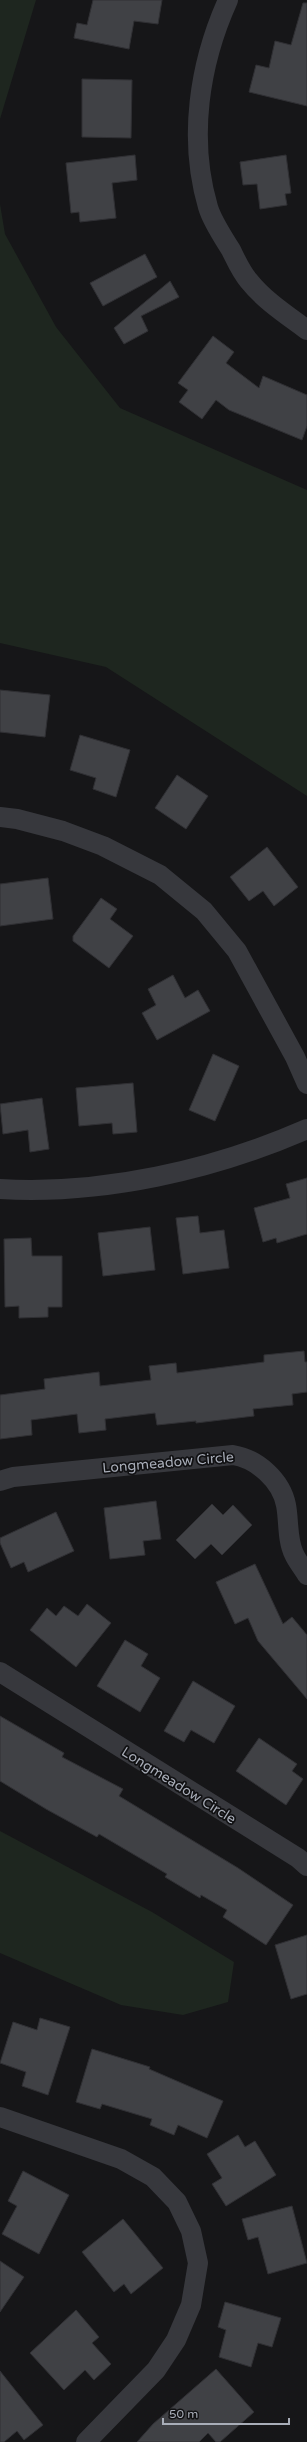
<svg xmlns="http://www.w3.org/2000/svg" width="307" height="2442" viewBox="0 0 307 2442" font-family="'Varela Round',sans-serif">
<rect width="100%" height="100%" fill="#161618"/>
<path fill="#1e261f" d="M0 0H36L0 119Z
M0 204 5 234 56 327 120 408 307 490V796L106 667 0 643Z
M0 1831 152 1912 234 1962 228 2002 183 2015 121 2005 0 1953Z"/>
<path fill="#404145" stroke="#303034" d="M93 0H162L158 24 134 21 129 49 74 38 77 23 87 25Z
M303 3H307V106L249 92 256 65 269 68 275 41 291 45Z
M82 79 132 80 131 138 82 137Z
M135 155 137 180 112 183 116 218 80 222 79 212 71 213 66 163Z
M286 155 291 193 285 194 287 205 260 209 257 184 243 185 240 162Z
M145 254 157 277 103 306 90 283Z
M170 281 179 297 141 316 148 331 124 344 114 328Z
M213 336 234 352 226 363 259 388 263 376 307 395V426L302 440 229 410 216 400 202 419 179 402 188 390 178 383Z
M0 690 50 695 45 737 0 732Z
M80 735 130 750 116 797 93 789 96 778 70 770Z
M177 775 208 796 186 829 155 808Z
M267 847 298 887 274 906 263 891 249 901 230 877Z
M48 878 53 919 0 926V884Z
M101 898 117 909 110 919 133 936 109 968 73 941V936Z
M173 975 185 998 198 990 210 1011 157 1040 142 1013 156 1005 148 989Z
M213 1054 239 1066 215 1121 189 1110Z
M133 1083 137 1132 113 1134 112 1123 79 1126 76 1088Z
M42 1098 49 1149 30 1152 28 1130 3 1134 0 1104Z
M307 1178V1234L277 1243 276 1238 263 1242 254 1208 290 1198 286 1184Z
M198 1216 200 1233 224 1230 229 1268 183 1274 176 1218Z
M150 1227 155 1270 103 1276 98 1233Z
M31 1238 32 1256H62V1307H48V1317L19 1318V1306L5 1307 4 1239Z
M304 1351 305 1362H307V1392L292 1394 293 1405 253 1409 254 1416 196 1423V1421L157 1425 155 1413 105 1419 106 1430 79 1433 77 1414 31 1420 32 1435 0 1439V1395L45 1389 44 1379 99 1372 100 1386 151 1380 149 1366 176 1363 177 1373 264 1362V1355Z
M156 1501 161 1539 143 1541 145 1555 110 1559 104 1508Z
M212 1504 223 1515 233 1505 252 1525 222 1555 211 1544 195 1559 176 1540Z
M56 1512 74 1551 28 1572 24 1562 11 1568 0 1543V1538Z
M255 1564 283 1624 292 1617 307 1635V1699L258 1641 248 1618 235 1624 216 1582Z
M87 1604 111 1623 76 1667 30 1630 47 1608 56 1616 64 1606 78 1616Z
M125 1640 148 1654 141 1666 160 1678 140 1712 97 1686Z
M193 1681 235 1706 214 1743 191 1730 184 1742 164 1731Z
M0 1716 64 1753 62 1757 123 1789 119 1796 238 1868 293 1905 266 1945 223 1917 227 1910 201 1895 200 1898 165 1877 167 1874 99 1834 97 1837 46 1809 0 1781Z
M259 1738 297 1764 292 1771 303 1779 286 1805 236 1771Z
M307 1935V1994L291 1999 275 1945Z
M40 2018 70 2027 48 2095 22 2086 26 2072 0 2063 13 2022 37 2030Z
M92 2049 150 2067 149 2069 223 2101 207 2138 178 2125 174 2135 150 2125 152 2119 102 2104 100 2109 76 2102Z
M238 2135 245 2147 255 2141 276 2175 226 2206 212 2184 222 2178 207 2154Z
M23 2171 69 2195 39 2254 2 2234 17 2206 8 2201Z
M292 2206 307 2263 268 2274 258 2237 248 2240 242 2219Z
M123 2219 163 2268 131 2294 124 2284 114 2292 82 2252Z
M0 2261 24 2277 0 2312Z
M225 2302 281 2318 272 2347 258 2343 251 2367 219 2357 226 2330 218 2327Z
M76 2310 99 2337 92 2343 111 2364 94 2380 85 2370 64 2390 30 2353Z
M216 2369 254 2412 220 2442H216L208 2433 199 2442H137L153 2424Z
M0 2371 43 2425 24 2440 17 2431 4 2442H0Z"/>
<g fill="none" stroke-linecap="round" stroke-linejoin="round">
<path stroke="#37383d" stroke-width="20" d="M228 0C199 64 188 139 208 207 212 221 223 237 231 250 236 260 241 272 249 281 265 301 287 315 307 330
M0 817 17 819 63 831 103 846 160 875 204 911 237 951 295 1057 307 1084
M0 1189C103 1195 213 1170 307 1129
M0 1481 13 1477 233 1455C257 1459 281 1480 286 1505 289 1520 287 1540 294 1554 297 1561 303 1568 307 1575
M0 1672 298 1858 307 1866
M0 2117 121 2159 153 2177 177 2202 191 2231 198 2263 191 2305 176 2340 156 2370 86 2442"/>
</g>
<g text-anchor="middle" stroke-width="3.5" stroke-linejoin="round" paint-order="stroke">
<g font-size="14" fill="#a8adb8" stroke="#111113">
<text transform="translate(168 1462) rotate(-5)" y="5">Longmeadow Circle</text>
<text transform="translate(179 1785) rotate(32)" y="5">Longmeadow Circle</text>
</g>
</g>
<path d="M163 2418v6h126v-6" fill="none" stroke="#a8adb8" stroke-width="2"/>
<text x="169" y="2418" font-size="12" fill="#a8adb8" stroke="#111113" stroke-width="3" paint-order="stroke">50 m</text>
</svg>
